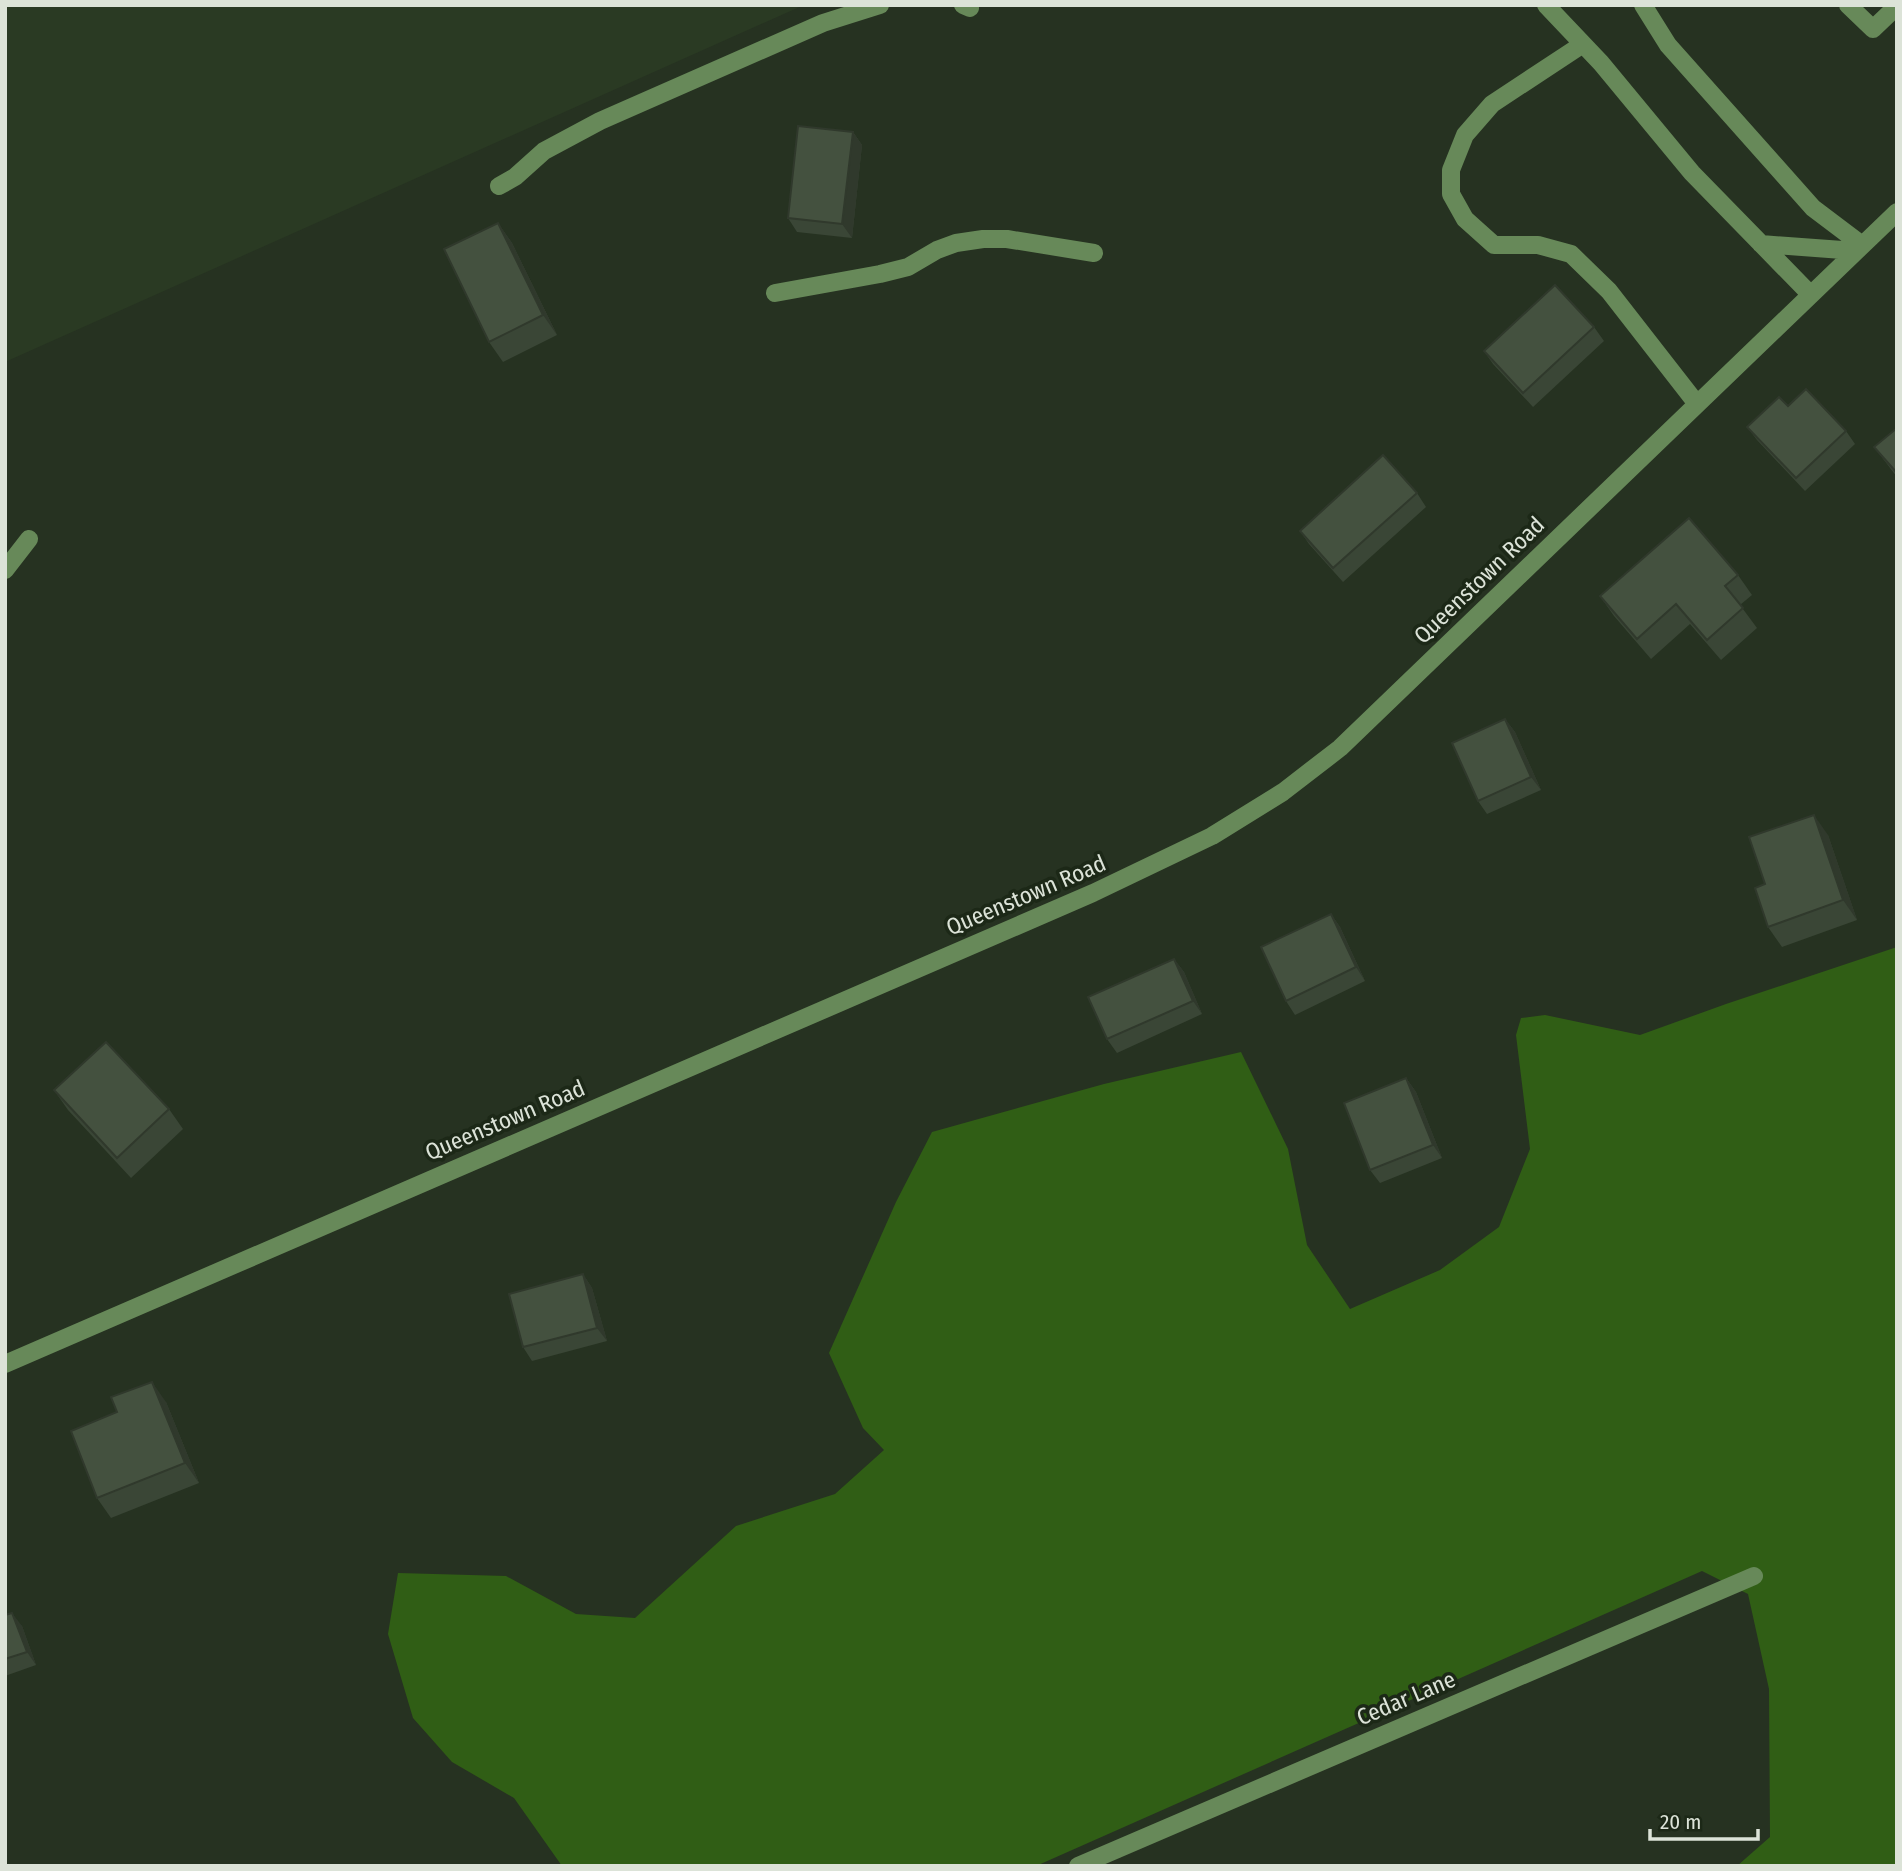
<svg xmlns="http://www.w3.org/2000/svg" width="1902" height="1871" viewBox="0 0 1902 1871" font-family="'Fira Sans Condensed',sans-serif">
<rect width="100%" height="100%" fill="#263221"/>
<path fill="#2a3a23" d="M5 5H804L5 362Z"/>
<path fill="#305e15" d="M1897 947V1866H1737L1770 1837 1769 1689 1748 1594 1702 1571 1036 1866H562L514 1798 452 1762 413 1718 388 1634 398 1573 506 1576 576 1614 635 1618 736 1526 835 1494 884 1450 863 1428 829 1353 896 1202 932 1132 1104 1084 1241 1052 1288 1149 1307 1245 1350 1309 1440 1270 1499 1227 1530 1149 1516 1035 1521 1018 1545 1015 1640 1035 1726 1004Z"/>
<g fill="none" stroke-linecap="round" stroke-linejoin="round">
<path stroke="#678959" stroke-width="18" d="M963 5 970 8
M1546 5 1601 63 1692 173 1810 294
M1643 5 1668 45 1813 208 1862 245
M1848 5 1873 29 1897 6
M1583 44 1492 104 1465 135 1451 170V194L1465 219 1494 245H1538L1571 254 1609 291 1697 404
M499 186 515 177 544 151 600 121 823 23 880 5
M1761 244 1856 251
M775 293 880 274 908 267 937 250 956 243 983 239H1007L1094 253
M5 570 29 539
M5 1364 1093 893 1212 836 1283 792 1340 748 1897 212
M1078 1866 1754 1576"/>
</g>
<path fill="#3a4636" d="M853 132 862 145 852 238 797 232 788 218Z
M498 223 512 243 557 335 503 362 489 342Z
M1594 327 1604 341 1533 407 1493 364 1484 351Z
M1788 406 1846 431 1855 444 1805 491 1757 440 1747 427Z
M1897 428V477L1874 447Z
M1417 493 1426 507 1343 582 1309 544 1300 531Z
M1738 575 1752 595 1740 605 1757 628 1721 660 1690 624 1651 659 1614 616 1600 596Z
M1505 719 1515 732 1541 790 1487 814 1478 801Z
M1828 835 1857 920 1782 947 1768 927 1765 884Z
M1331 914 1340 927 1365 981 1295 1015 1286 1001Z
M1174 959 1184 972 1202 1014 1117 1053 1107 1039Z
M1406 1078 1416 1092 1442 1158 1380 1183 1370 1170Z
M54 1090 169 1109 183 1129 131 1178 68 1110Z
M583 1274 592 1288 607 1341 532 1361 523 1347Z
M166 1402 199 1483 111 1518 97 1498Z
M5 1615 22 1626 36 1665 5 1676Z"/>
<path fill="#30392c" d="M853 132 862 145 852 238 842 224Z
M498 223 512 243 557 335 543 315Z
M1505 719 1515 732 1541 790 1531 777Z
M1814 815 1828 835 1857 920 1843 900Z
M1331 914 1340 927 1365 981 1356 967Z
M1174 959 1184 972 1202 1014 1193 1001Z
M1406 1078 1416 1092 1442 1158 1433 1145Z
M583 1274 592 1288 607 1341 597 1328Z
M152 1382 166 1402 199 1483 185 1463Z
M12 1613 22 1626 36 1665 27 1652Z"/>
<path fill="#44513f" stroke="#30392c" stroke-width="2" d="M798 126 853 132 842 224 788 218Z
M498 223 543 315 489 342 444 249Z
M1555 285 1594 327 1523 393 1484 351Z
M1806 389 1846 431 1796 478 1747 427 1779 397 1788 406Z
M1897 428V473L1874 447Z
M1383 455 1417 493 1333 568 1300 531Z
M1689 518 1738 575 1725 586 1743 608 1707 640 1676 604 1637 639 1600 596Z
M1505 719 1531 777 1478 801 1452 743Z
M1814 815 1843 900 1768 927 1755 888 1765 884 1749 837Z
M1331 914 1356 967 1286 1001 1261 947Z
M1174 959 1193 1001 1107 1039 1088 997Z
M106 1042 169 1109 117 1158 54 1090Z
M1406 1078 1433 1145 1370 1170 1344 1103Z
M583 1274 597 1328 523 1347 509 1294Z
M152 1382 185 1463 97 1498 71 1431 117 1412 111 1397Z
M12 1613 27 1652 5 1659V1615Z"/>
<g text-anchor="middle" stroke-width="7" stroke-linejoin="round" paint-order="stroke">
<g font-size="23" fill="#dce3d8" stroke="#1c2817">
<text transform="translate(1479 580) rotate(-44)" y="8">Queenstown Road</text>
<text transform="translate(1026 895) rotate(-23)" y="8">Queenstown Road</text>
<text transform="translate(505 1120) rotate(-23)" y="8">Queenstown Road</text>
<text transform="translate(1406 1698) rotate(-23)" y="8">Cedar Lane</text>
</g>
</g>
<rect width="1902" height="1871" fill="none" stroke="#dce3d8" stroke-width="14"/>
<path d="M1650 1829v10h108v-10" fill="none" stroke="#dce3d8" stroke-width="3.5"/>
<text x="1660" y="1829" font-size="21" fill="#dce3d8" stroke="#1c2817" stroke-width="5" paint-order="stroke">20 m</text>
</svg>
